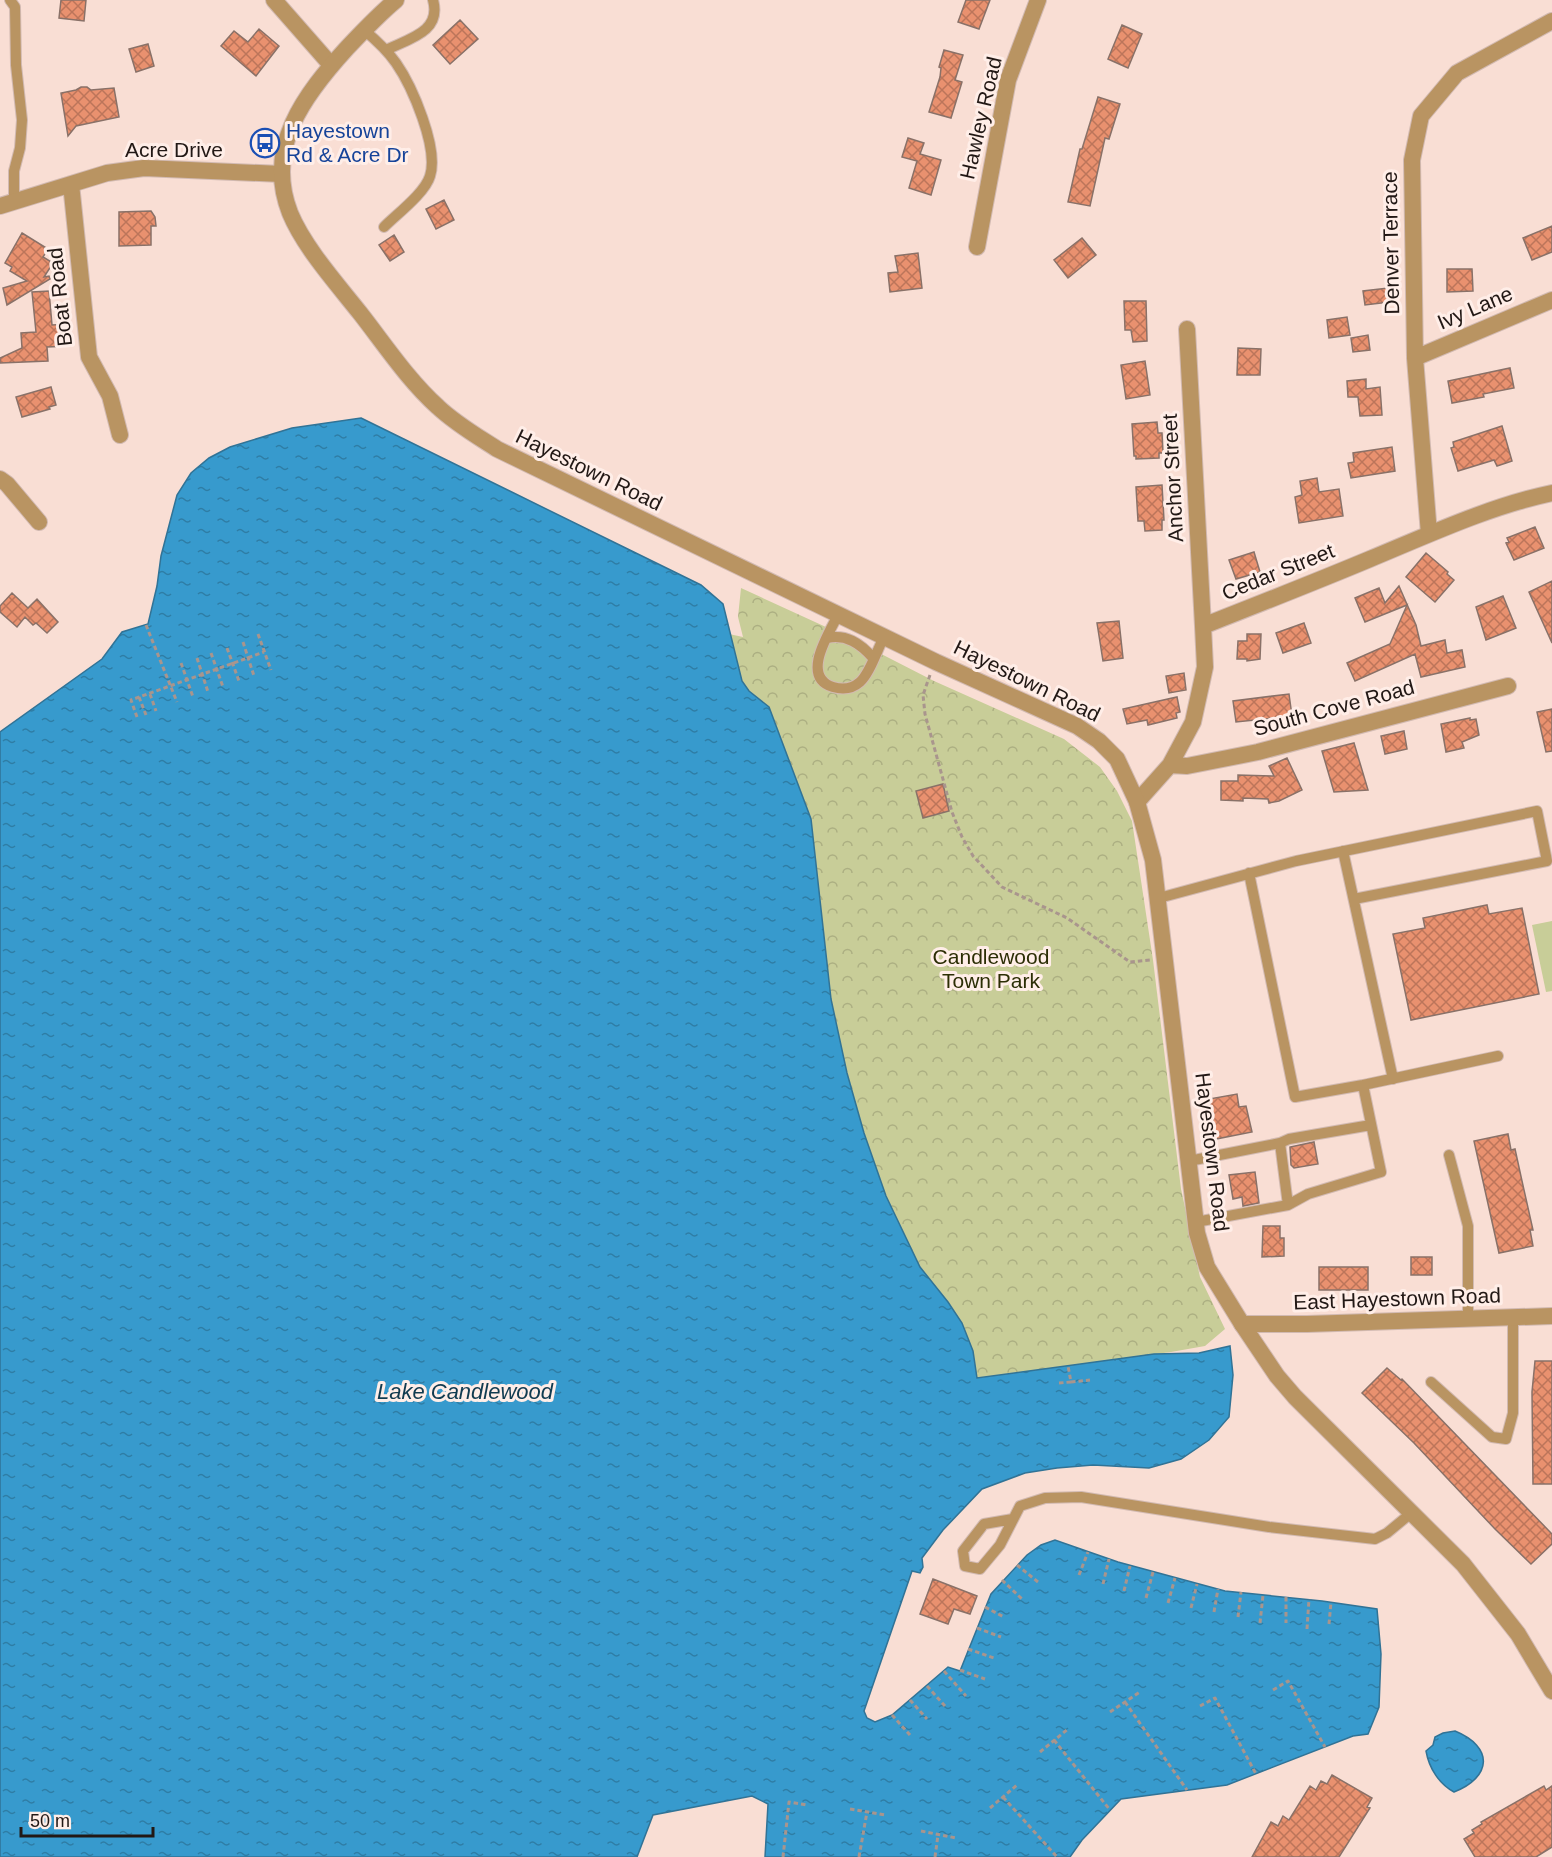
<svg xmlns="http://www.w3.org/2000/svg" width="1552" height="1857" viewBox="0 0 1552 1857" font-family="Helvetica,sans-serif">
<defs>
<pattern id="park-crowns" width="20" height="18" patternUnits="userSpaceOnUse" patternTransform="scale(1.5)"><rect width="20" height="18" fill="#c8cd98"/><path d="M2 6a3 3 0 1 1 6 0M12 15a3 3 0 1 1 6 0" fill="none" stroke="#acaf82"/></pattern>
<pattern id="water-ripples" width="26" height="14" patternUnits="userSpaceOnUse" patternTransform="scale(1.5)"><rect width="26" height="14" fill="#379acd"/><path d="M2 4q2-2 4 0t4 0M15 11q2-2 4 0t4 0" fill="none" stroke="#2e7da5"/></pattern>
<pattern id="building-cross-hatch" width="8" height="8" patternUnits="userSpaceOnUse" patternTransform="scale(1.5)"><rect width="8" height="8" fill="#e9916f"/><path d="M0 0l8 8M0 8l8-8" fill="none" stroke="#bc755a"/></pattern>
</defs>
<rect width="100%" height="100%" fill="#f9ded4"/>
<path fill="#c8cd98" d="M1552 921V991L1546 992 1532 925Z"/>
<path fill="url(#park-crowns)" d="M741 588 850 638 934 681 1064 739 1100 767 1117 791 1132 821 1153 960 1181 1189 1200 1277 1225 1329 1205 1346 1171 1352 977 1378 973 1351 962 1323 948 1302 920 1267 886 1196 864 1133 847 1073 831 999 811 819 769 707 749 691 742 681 729 634 743 637 738 617Z"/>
<path fill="url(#water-ripples)" stroke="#317396" stroke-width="1.5" d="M361 418 701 585 723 604 742 681 749 691 769 707 811 819 831 999 847 1073 864 1133 886 1196 920 1267 948 1302 962 1323 973 1351 977 1378 1154 1354 1199 1353 1230 1346 1233 1375 1229 1417 1209 1440 1181 1459 1149 1468 1093 1465 1057 1468 1025 1473 982 1489 943 1530 922 1558 923 1567 920 1573 912 1571 864 1711 867 1718 875 1722 892 1715 948 1667 960 1671 991 1594 1027 1555 1041 1545 1055 1540 1118 1562 1225 1591 1322 1601 1377 1609 1381 1654 1379 1707 1368 1734 1353 1736 1227 1785 1121 1799 1082 1840 1070 1857H765L768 1804 752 1796 653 1815 637 1857H0V732L102 659 122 632 148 624 157 586 161 556 177 495 191 473 209 458 230 447 292 428Z
M1455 1731C1494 1747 1492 1777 1454 1792 1439 1784 1429 1768 1426 1751L1433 1745 1435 1737 1443 1733Z"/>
<path fill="url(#building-cross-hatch)" stroke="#897168" stroke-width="1.5" d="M61 0H86L84 21 59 18Z
M966 0H990L979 29 958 22Z
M460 20 478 39 450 64 433 45Z
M1122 25 1142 34 1128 68 1108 59Z
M259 29 279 46 256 76 221 46 234 31 248 42Z
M148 44 154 66 136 72 129 49Z
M944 50 963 55 955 80 962 82 951 118 929 112 940 77 941 68 939 67Z
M81 87H87L91 90 114 88 119 117 76 126 68 136 61 93 76 90Z
M1098 97 1120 104 1109 139 1105 138 1090 206 1068 202 1080 149H1082Z
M908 138 924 143 920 154 941 160 931 195 909 188 917 161 902 157Z
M444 200 454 220 436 229 426 209Z
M151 211 155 217 156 226H151V245L119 246V212Z
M1552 226V252L1532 260 1523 238Z
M22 233 48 249 43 257 53 263 44 277 49 276 50 279 7 305 3 288 27 281 10 271 12 267 5 263Z
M394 235 404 252 390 261 379 245Z
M1082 238 1096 255 1068 278 1054 260Z
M918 253 922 288 890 292 888 273 898 272 895 256Z
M1447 269H1472L1473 291 1447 292Z
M1388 288 1389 302 1365 305 1363 291Z
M49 291 52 325 69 324 70 346 47 347 48 361 0 363V358L22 348 21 333 36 332 32 292Z
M1124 301H1146L1147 341 1133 342 1131 330H1125Z
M1347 317 1350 335 1329 338 1327 320Z
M1368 335 1370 350 1353 352 1351 338Z
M1238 348 1261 349 1260 375H1237Z
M1145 361 1150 395 1126 399 1121 365Z
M1510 368 1514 388 1483 394 1484 397 1452 403 1448 381Z
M1366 379V389L1380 387 1382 415 1360 416 1358 397H1348L1347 381Z
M51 387 56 405 49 407 50 409 22 417 16 397Z
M1157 422 1158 433H1162L1163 453H1159V458L1136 459V456H1134L1132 424Z
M1502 426 1512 461 1497 466 1494 460 1458 471 1451 448 1454 447 1453 442Z
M1392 447 1395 471 1351 478 1348 463 1354 462 1353 453Z
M1317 478 1319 492 1339 489 1343 516 1299 523 1295 497 1302 495 1300 481Z
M1162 485 1164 520H1162V530L1145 531 1144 521H1138L1136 487Z
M1535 527 1544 548 1514 560 1506 543 1509 542 1507 538Z
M1254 552 1260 572 1236 579 1229 560Z
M1426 553 1448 572 1447 574 1454 580 1435 602 1406 577Z
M1552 581V643L1529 592Z
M1399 586 1416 625 1421 646 1445 640 1447 653 1462 650 1465 667 1421 677 1415 654 1355 681 1347 663 1390 644 1407 605 1365 622 1355 598 1379 588 1385 603Z
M12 593 28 608 37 599 58 622 47 633 36 623 33 625 25 617 17 627 0 612V606Z
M1503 596 1516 628 1486 640 1476 607Z
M1119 621 1123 658 1103 661 1097 623Z
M1304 623 1311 643 1283 653 1276 633Z
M1247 634H1261L1260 659 1247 661V659H1237L1238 641H1247Z
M1184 673 1186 690 1169 693 1166 676Z
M1289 694 1292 716 1236 722 1233 701Z
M1177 697 1180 712 1176 713 1177 718 1148 725 1147 720 1127 724 1123 709Z
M1552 709V751L1546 752 1537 712Z
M1470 718V720L1476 719 1479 735 1462 742 1464 748 1446 752 1441 724Z
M1404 731 1407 749 1385 754 1381 736Z
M1354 743 1368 790 1334 792 1322 751Z
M1287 758 1302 790 1279 801 1269 803 1268 799 1243 798V801L1221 800V781H1238V775L1274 776 1269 766Z
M943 784 949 811 923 818 916 791Z
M1487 905 1489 914 1522 908 1539 994 1411 1020 1393 934 1425 928 1423 918Z
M1237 1094 1239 1107 1246 1106 1252 1132 1216 1139 1209 1099Z
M1508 1134 1511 1150 1515 1149 1522 1181 1533 1230H1530L1533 1246 1499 1253 1474 1141Z
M1314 1142 1318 1164 1294 1168 1291 1165 1290 1147Z
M1255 1172 1259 1203 1243 1206 1242 1197 1233 1199 1229 1175Z
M1263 1226H1280V1238H1284V1256L1262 1257Z
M1411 1257H1432V1275H1411Z
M1319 1267H1368V1290H1319Z
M1535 1361H1552V1484H1533L1532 1392Z
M1387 1368 1401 1380 1402 1379 1552 1534V1544L1531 1564 1495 1529 1414 1443 1362 1393Z
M933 1579 977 1596 970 1614 954 1609 948 1624 920 1614Z
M1332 1775 1372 1798 1367 1807 1370 1808 1339 1857H1252L1271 1822 1278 1826 1283 1816 1289 1820 1310 1786 1316 1790 1321 1781 1327 1784Z
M1544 1786 1546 1790 1552 1786V1847L1536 1857H1475L1464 1839 1474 1833 1472 1830 1482 1824 1481 1822Z"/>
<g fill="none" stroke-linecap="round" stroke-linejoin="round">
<g stroke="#d2bab2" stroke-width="12">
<path id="service" d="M10 0 15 7 16 65 22 120 20 148 14 171V202
M364 30C376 40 387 50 396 63 412 86 439 148 430 176 425 193 397 214 384 227
M386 50C408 39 442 32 433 0
M838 615C829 633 800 677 833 687 843 690 852 689 860 682 870 673 877 650 884 637
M827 638C846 634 860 643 873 658
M1343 851 1393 1079
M1249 873 1295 1097 1363 1085 1498 1056
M1159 898 1296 861 1537 811 1547 861 1354 899
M1280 1143 1289 1139 1371 1125
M1449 1155 1468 1226V1320
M1189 1161 1280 1143 1288 1205 1196 1222
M1288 1205 1308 1194 1381 1172 1363 1085
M1431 1382 1492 1437 1506 1439 1513 1413V1318
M1013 1519 984 1524 963 1551 965 1566 980 1569 1000 1545 1020 1506 1045 1498 1081 1497 1269 1527 1375 1539 1387 1533 1410 1514"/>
</g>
<g stroke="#d2bab2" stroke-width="18">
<path id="minor" d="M274 0 331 65
M71 184 89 357 110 396 120 435
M0 206 107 173 144 168 281 174
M977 247 1008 80 1038 0
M1187 329 1203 626
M1415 358 1552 300
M0 479 7 484 39 522
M1429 534 1415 358 1412 160 1421 116 1457 73 1552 21
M1170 765 1187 766 1258 752 1508 686
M1137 802 1170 765 1193 722 1205 667 1203 626C1259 604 1315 582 1370 559 1428 535 1490 506 1552 493
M1242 1324 1277 1376 1295 1397 1463 1564 1518 1634 1552 1691"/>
</g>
<g stroke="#d2bab2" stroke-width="18">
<path id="tertiary" d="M396 0C378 15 363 31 347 48 305 94 264 147 290 213 304 247 337 284 360 313 385 345 408 380 438 407 456 424 477 436 497 449L936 662 1077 726 1099 741 1117 759 1137 802 1153 860 1197 1233 1207 1267 1242 1324H1307L1552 1316"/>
</g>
<path stroke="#a9958d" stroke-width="3" stroke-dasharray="4.5 3" stroke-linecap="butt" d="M146 625 177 702
M258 634 271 670
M243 642 254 676
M227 648 239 681
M211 653 223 687
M197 658 208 692
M181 663 193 697
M930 675 923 695 925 714 952 812 962 837 973 856 1002 887 1067 918 1130 962 1150 960
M150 694 156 711
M139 697 146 715
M137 717 131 700 264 652
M1071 1382 1090 1380
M1059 1383 1071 1382 1068 1366
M1017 1565 1038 1582
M1079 1575 1088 1552
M1002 1580 1022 1599
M1103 1584 1109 1559
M1124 1591 1130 1566
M1286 1597V1623
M1146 1598 1153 1572
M1168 1603 1175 1578
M985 1607 1004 1617
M1191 1608 1197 1584
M1214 1612 1218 1589
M1238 1617 1241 1592
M1260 1623 1263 1595
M1329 1624 1331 1602
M977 1628 1001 1637
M1307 1629 1309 1599
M968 1649 994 1658
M960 1670 985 1679
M944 1671 966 1696
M927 1686 945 1706
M1273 1690 1288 1681 1325 1747
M910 1700 927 1719
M1125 1702 1187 1790
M1200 1706 1215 1698 1256 1774
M1110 1712 1140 1692
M892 1715 910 1735
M1054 1740 1110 1810
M1040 1752 1068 1729
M1003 1797 1057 1857
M990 1808 1017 1785
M850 1809 885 1815
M921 1831 956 1838
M783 1857 789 1802 807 1805
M859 1857 867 1812
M935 1857 938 1835"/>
<use href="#service" stroke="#b99462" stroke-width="10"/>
<use href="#minor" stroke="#b99462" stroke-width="16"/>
<use href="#tertiary" stroke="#b99462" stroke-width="16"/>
</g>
<defs>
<g id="bus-ring" transform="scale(1.5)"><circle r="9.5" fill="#ffeee8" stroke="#1a4fb4" stroke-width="1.5"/><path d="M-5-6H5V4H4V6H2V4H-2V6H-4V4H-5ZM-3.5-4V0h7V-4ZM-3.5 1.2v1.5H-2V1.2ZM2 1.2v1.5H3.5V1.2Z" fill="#1a4fb4"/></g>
</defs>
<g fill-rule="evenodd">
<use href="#bus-ring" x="265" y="143"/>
</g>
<g text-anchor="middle" stroke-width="6" stroke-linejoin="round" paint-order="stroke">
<g font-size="21" fill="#221815" stroke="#ffeee8">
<text transform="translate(981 118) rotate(-77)" y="7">Hawley Road</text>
<text x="174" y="157">Acre Drive</text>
<text transform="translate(1391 243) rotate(-91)" y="7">Denver Terrace</text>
<text transform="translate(60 297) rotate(-96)" y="7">Boat Road</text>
<text transform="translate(1475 308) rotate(-23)" y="7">Ivy Lane</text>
<text transform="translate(589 470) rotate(26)" y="7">Hayestown Road</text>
<text transform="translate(1173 478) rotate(-93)" y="7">Anchor Street</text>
<text transform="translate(1278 572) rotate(-22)" y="7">Cedar Street</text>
<text transform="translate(1027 681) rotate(26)" y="7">Hayestown Road</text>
<text transform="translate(1334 708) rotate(-15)" y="7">South Cove Road</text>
<text transform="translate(1212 1152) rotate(83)" y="7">Hayestown Road</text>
<text transform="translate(1397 1299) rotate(-2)" y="7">East Hayestown Road</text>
</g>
<g font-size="21" fill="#164399" stroke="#ffeee8" text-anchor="start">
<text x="286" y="138">Hayestown<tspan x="286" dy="24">Rd &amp; Acre Dr</tspan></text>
</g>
<g font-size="21" fill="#2c2e05" stroke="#ffeee8">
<text x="991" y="964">Candlewood<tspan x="991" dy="24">Town Park</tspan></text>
</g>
<g font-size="22" font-style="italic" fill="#113b50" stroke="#ffeee8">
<text x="465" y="1399">Lake Candlewood</text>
</g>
</g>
<path d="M21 1827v9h132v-9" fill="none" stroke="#221815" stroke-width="3"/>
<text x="30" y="1827" font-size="18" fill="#221815" stroke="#ffeee8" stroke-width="4.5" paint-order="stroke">50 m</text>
</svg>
